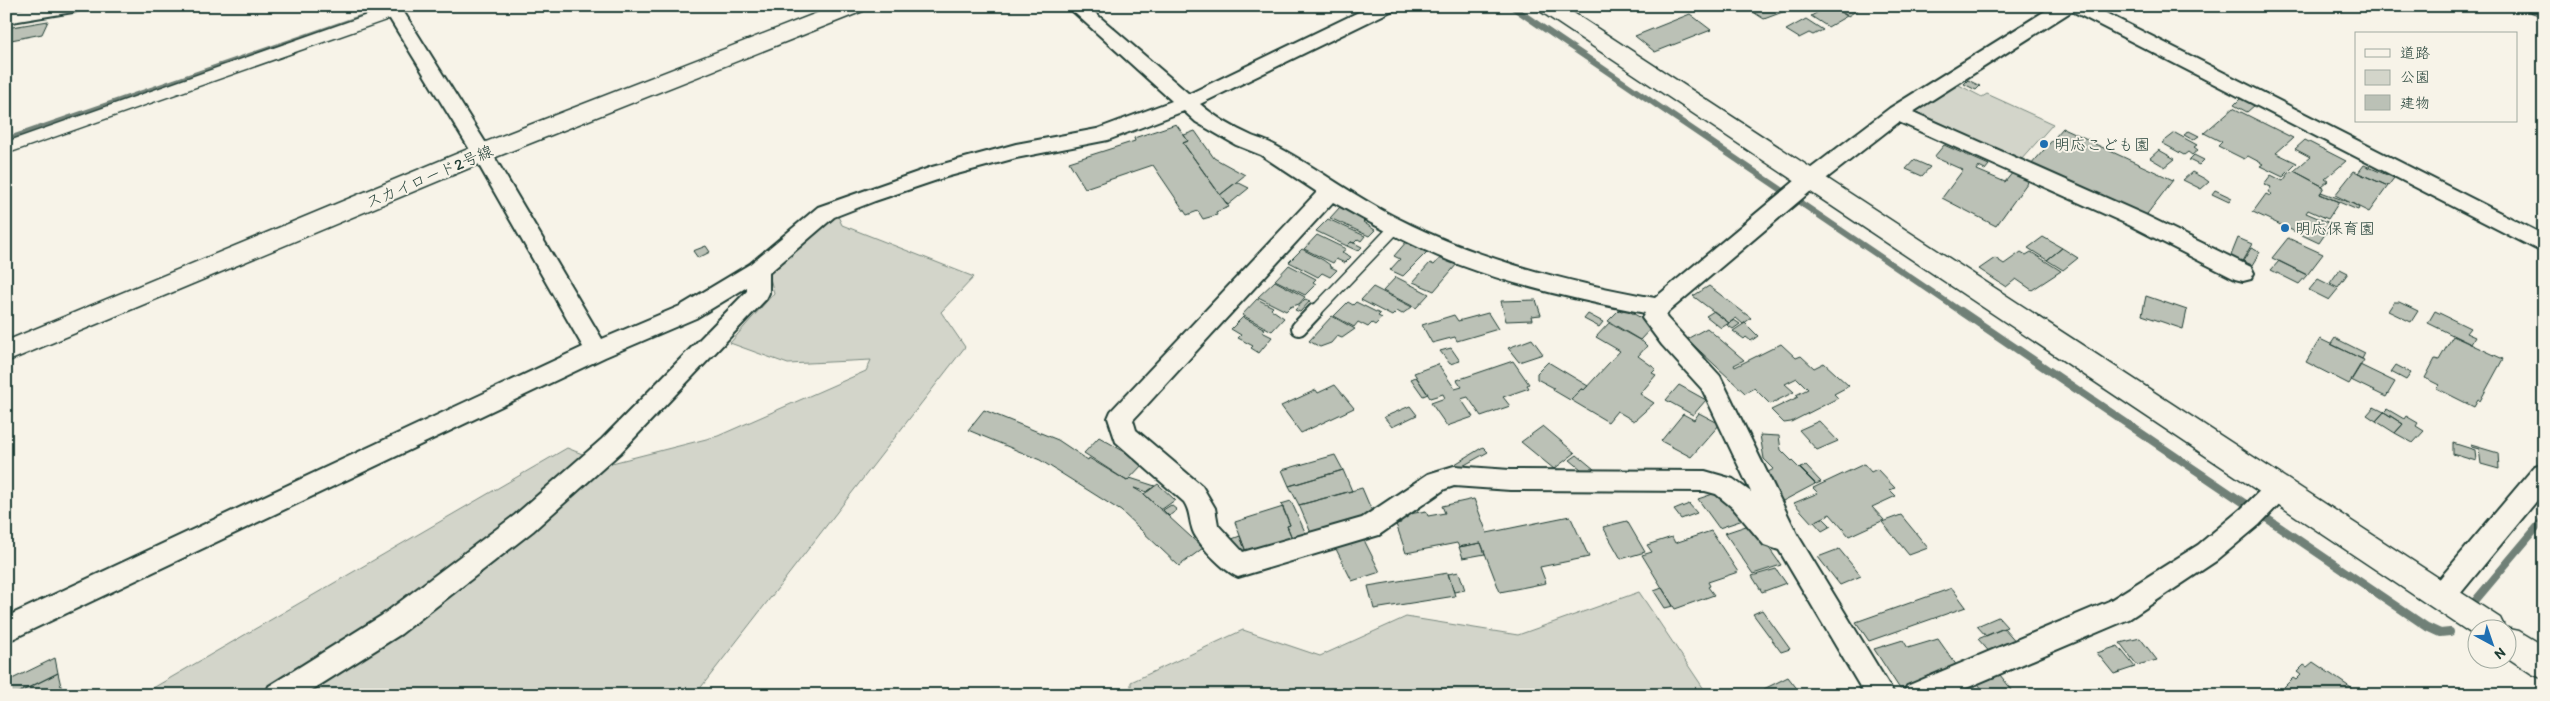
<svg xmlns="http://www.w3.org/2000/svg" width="2550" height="701" viewBox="0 0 2550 701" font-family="Itim,'Klee One',sans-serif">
<rect width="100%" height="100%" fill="#f7f3e8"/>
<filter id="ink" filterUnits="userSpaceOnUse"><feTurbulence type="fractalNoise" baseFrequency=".02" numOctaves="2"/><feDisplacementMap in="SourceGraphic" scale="10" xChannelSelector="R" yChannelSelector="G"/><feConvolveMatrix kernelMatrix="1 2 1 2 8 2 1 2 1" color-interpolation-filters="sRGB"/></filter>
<g filter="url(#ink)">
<path fill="#d3d5ca" stroke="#79897f" d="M1957 84 1982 97 1987 94 2053 124 2020 161 1916 111Z
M837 214 842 225 974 277 941 312 965 347 695 695H141L567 448 608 464 718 436 866 371 871 360 788 364 730 343 774 293 768 271Z
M1639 592 1708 695H1131V682L1243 630 1320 656 1406 617 1518 635Z"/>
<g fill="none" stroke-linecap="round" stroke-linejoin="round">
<path stroke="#6f8077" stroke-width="6" d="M1511 6 1963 313
M6 140 392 7"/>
<path stroke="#6f8077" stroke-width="8" d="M1961 311 2427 627 2440 633 2450 632
M2475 601 2544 519"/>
</g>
<path fill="#bbc1b6" stroke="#1f3d34" d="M1758 6H1782L1788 10 1764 19 1750 10Z
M1829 6 1847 16 1828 27 1811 16Z
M1832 6H1864L1848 16Z
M2513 6H2544V10L2541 16Z
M1690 14 1711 30 1655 52 1635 36Z
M1806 19 1823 30 1813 35 1809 33 1799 38 1786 30Z
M48 21 42 34 6 41V28Z
M1968 80 1980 86 1976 90 1964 84Z
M2241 98 2255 105 2247 112 2234 105Z
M2233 108 2293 138 2276 153 2297 163 2283 177 2260 166 2263 164 2248 156 2244 159 2218 146 2222 142 2204 133Z
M1176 124 1188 141 1183 143 1229 207 1216 212 1217 215 1203 219 1198 211 1187 215 1153 165 1085 188 1069 162 1135 141 1134 138Z
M2063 128 2096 143 2095 144 2173 180 2144 218 2030 166Z
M1195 131 1214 158 1245 175 1220 195 1183 143 1188 141 1184 135Z
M2189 131 2199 136 2193 140 2184 135Z
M2175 133 2197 145 2194 147 2198 150 2192 155 2188 152 2184 155 2162 143Z
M2305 140 2346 161 2325 179 2328 181 2322 186 2294 171 2310 157 2295 149Z
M1944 145 1989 165 1985 170 1979 167 1977 170 2005 182 2013 172 2030 179 1996 226 1942 198 1963 170 1934 157Z
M2159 150 2175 159 2165 167 2150 158Z
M2194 155 2204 160 2199 165 2189 160Z
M1914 160 1930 167 1922 176 1906 169Z
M2364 165 2394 178 2388 186 2358 173Z
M2294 171 2324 187 2320 194 2339 202 2328 219 2308 210 2306 213 2332 224 2319 243 2253 212 2266 194 2270 196 2272 194 2268 192 2271 187 2264 184 2271 175 2283 181 2289 173Z
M2354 171 2388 186 2369 212 2335 195Z
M2192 172 2205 179 2209 182 2201 189 2183 180Z
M1237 182 1249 188 1228 205 1220 195Z
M2215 190 2232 198 2229 202 2212 194Z
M2321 192 2354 204 2359 208 2358 210 2353 208 2320 194Z
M1340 207 1366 219 1363 222 1375 230 1369 236 1330 218Z
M1328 219 1365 236 1361 241 1358 239 1354 243 1351 242 1347 246 1316 231Z
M1317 235 1346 249 1342 252 1351 257 1345 263 1336 259 1333 263 1304 249Z
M2043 237 2062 248 2047 260 2028 248Z
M2238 238 2252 244 2241 263 2230 258Z
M2288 238 2323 254 2307 275 2272 258Z
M1407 241 1428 251 1403 276 1390 270 1400 259 1394 256Z
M1351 242 1354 243 1362 247 1358 251 1347 246Z
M706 246 710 252 698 258 693 251Z
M2062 248 2078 258 2063 270 2047 260Z
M2251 248 2260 252 2252 265 2243 261Z
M1302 249 1323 260 1330 265 1329 266 1337 270 1330 277 1322 273 1318 277 1289 262Z
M2021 252 2026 255 2031 252 2061 271 2032 290 2016 279 2006 287 1979 269 1995 258 2004 264Z
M1442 256 1457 264 1434 291 1413 282 1430 263 1434 265Z
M2279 261 2307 275 2299 284 2271 270Z
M1289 265 1316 279 1313 282 1316 284 1305 295 1275 280Z
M2340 269 2348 273 2338 287 2330 283Z
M1396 277 1429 294 1416 308 1383 291Z
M2318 279 2338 289 2329 300 2309 290Z
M1275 281 1305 297 1299 304 1290 307 1286 311 1258 297Z
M1709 286 1751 318 1743 324 1736 318 1729 323 1693 296Z
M1373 287 1412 307 1402 314 1397 311 1392 316 1361 300Z
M2146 296 2187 310 2183 329 2142 315Z
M1257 299 1273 307 1271 309 1284 318 1272 331 1242 315Z
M1305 299 1310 301 1300 312 1295 310Z
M1536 300 1541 315 1531 316 1532 320 1506 321 1501 301Z
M1348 302 1353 305 1356 302 1380 314 1378 316 1382 318 1375 325 1372 323 1368 327 1358 322 1354 327 1334 316Z
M2394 302H2399L2418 311 2411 322 2388 311Z
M1625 309 1654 325 1640 340 1608 321 1619 310 1622 311Z
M1714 311 1729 323 1721 328 1706 316Z
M2435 311 2470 328 2466 333 2475 337 2471 344 2428 323Z
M1488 313 1498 329 1457 341 1455 337 1432 343 1422 325 1454 315 1458 321Z
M1588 314 1603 322 1599 327 1584 319Z
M1332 316 1355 329 1342 338 1337 336 1331 343 1320 347 1309 341Z
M1243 317 1265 329 1262 332 1272 337 1259 353 1251 348 1253 346 1238 338 1241 335 1231 329Z
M1734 320 1740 324 1733 329 1727 325Z
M1609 323 1643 342 1647 346 1638 356 1656 369 1652 373 1656 375 1640 394 1654 403 1634 421 1617 411 1608 422 1571 400 1581 389 1584 390 1620 351 1596 337Z
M1745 323 1758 336 1751 341 1746 337 1744 339 1733 331Z
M1707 328 1744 360 1734 365 1735 367 1781 344 1796 358 1801 356 1814 368 1824 363 1849 386 1834 394 1838 398 1791 422 1784 423 1771 410 1798 397 1796 395 1808 389 1797 378 1785 384 1794 392 1770 404 1754 388 1745 393 1687 339Z
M2453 336 2503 359 2480 401 2478 400 2474 407 2436 388 2439 385 2425 378 2435 359 2439 360Z
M2335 338 2365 353 2362 359 2331 344Z
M1532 339 1543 354 1519 362 1508 348Z
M2320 339 2364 360 2349 384 2306 362Z
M1451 348 1460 361 1450 364 1440 351Z
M1513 361 1529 384 1527 385 1529 388 1503 397 1510 406 1481 416 1468 397 1461 399 1473 417 1447 426 1431 403 1445 398 1443 394 1430 398 1414 373 1438 364 1455 389 1462 387 1457 380Z
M1548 362 1588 386 1584 390 1581 389 1570 400 1553 390 1554 388 1537 379V373Z
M2360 365 2395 382 2386 397 2351 380Z
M2396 365 2411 373 2406 380 2391 372Z
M1416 377 1428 394 1423 396 1411 379Z
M1335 385 1354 408 1301 433 1281 406 1316 390 1318 393Z
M1679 385 1706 400 1693 415 1666 400Z
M1410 406 1417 415 1392 427 1384 417Z
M2374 407 2384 412 2376 421 2367 415Z
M2387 409 2404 419 2406 416 2418 423 2416 426 2424 431 2413 443 2395 433 2403 424 2384 412Z
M984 410 1058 440 1088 460 1089 458 1127 481 1130 478 1155 486 1147 492 1134 488 1144 494 1203 548 1179 566 1121 511 1040 460 968 430Z
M2384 412 2403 424 2395 433 2376 421Z
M1699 413 1720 424 1691 457 1661 441 1683 414 1694 420Z
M1819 421 1838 441 1817 450 1799 430Z
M1543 426 1575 453 1554 469 1521 442Z
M1760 435 1779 436 1781 450 1815 484 1783 501 1767 484 1771 481 1764 474 1774 469 1764 459Z
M1099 437 1144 463 1127 481 1084 453Z
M2453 443 2475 450 2476 461 2453 454Z
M2471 445 2498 453 2499 469 2481 464 2479 449 2471 447Z
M1483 447 1488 452 1459 468 1455 464Z
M1335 455 1343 470 1289 486 1282 470Z
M1577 455 1600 474 1593 479 1570 460Z
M1864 464 1871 472 1877 469 1895 488 1890 490 1896 496 1872 507 1884 520 1849 536 1830 514 1812 523 1794 503 1818 493 1813 488Z
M1806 466 1821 482 1816 484 1800 468Z
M1343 470 1352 491 1299 505 1289 486Z
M1158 484 1175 500 1161 510 1144 494Z
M1362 488 1374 516 1311 533 1299 505Z
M1722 491 1743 520 1719 528 1698 499Z
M1474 499 1487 533 1570 516 1589 557 1540 567 1546 583 1500 592 1481 543 1459 547 1457 543 1406 553 1396 524 1401 523 1398 516 1426 511 1428 516 1445 513 1442 506Z
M1291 501 1306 534 1292 538 1287 526 1290 525 1281 504Z
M1689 504 1697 513 1681 519 1674 510Z
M1171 505 1177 510 1169 516 1163 510Z
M1283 507 1290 525 1287 526 1292 538 1246 552 1235 522Z
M1901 515 1928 548 1909 555 1882 522Z
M1823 518 1831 526 1822 531 1814 522Z
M1627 521 1645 552 1621 559 1603 527Z
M1752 524 1781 565 1753 574 1725 533Z
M1711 531 1738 572 1708 582 1710 586 1708 587 1714 595 1675 609 1642 555 1652 552 1647 545 1672 537 1675 543Z
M1240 536 1246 552 1238 555 1232 539Z
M1363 538 1380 572 1352 581 1335 547Z
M1481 543 1485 554 1463 558 1459 547Z
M1839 549 1861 576 1840 585 1818 557Z
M1776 569 1786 583 1762 592 1752 576Z
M1459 572 1465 590 1454 592 1448 574Z
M1448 573 1455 596 1374 609 1368 586Z
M1662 588 1673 606 1665 608 1654 591Z
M1952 588 1966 607 1869 641 1856 622Z
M1762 610 1790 649 1781 652 1753 614Z
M1998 617 2007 627 1986 636 1977 626Z
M2004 628 2018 644 1992 655 1978 639Z
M2140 638 2157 660 2137 665 2120 643Z
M1938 639 1957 666 1927 676 1930 679 1900 689 1874 649 1903 640 1908 648Z
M2118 646 2135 667 2114 674 2097 653Z
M55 658 58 673 14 695H6V682Z
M2313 662 2360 694 2284 695 2288 690 2284 687 2293 678 2296 680 2301 675 2297 672 2304 665 2307 667Z
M58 673 63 695H14Z
M2000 675 2016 695H1987L1978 684Z
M1788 677 1802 695H1768L1764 689Z"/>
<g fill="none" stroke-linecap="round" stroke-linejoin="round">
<g stroke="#1f3d34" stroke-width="14">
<path id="lane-far1" d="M6 148 395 11
M1314 313 1397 226"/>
</g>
<g stroke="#1f3d34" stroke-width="18">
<path id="lane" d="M1299 328 1315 311"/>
</g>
<g stroke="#1f3d34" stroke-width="4">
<path id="street" d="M37 6H82L80 10 73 12 6 23V11Z
M382 6H400L492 153 602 339 680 306 750 264 818 207 932 167 1016 144 1097 129 1172 101 1067 6H1087L1189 94 1371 6H1395L1393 10 1200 104C1215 117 1234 128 1252 136 1260 139 1268 141 1276 146 1318 168 1356 198 1399 219 1480 260 1566 282 1655 298L1802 175 1890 108 2053 6H2092L2544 235V253L2072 11 1913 112 2145 215 2251 267 2254 273 2251 279 2243 281 2235 279 2129 225 1899 122 1818 185 1668 312 1666 317 1720 376 1797 534 1895 695H1865L1779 550 1764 545 1733 508 1716 494 1705 491 1510 490 1454 486 1445 489 1379 535 1238 577C1225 572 1195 542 1192 528 1189 518 1190 511 1184 502L1116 442 1108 418 1111 411 1317 192 1261 155 1236 145 1196 122 1184 111 1108 140 1016 158 946 177 875 201 834 217 769 273V293L766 299 620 453 533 531 401 634 304 695H265L269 686 381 616 515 515 602 439 747 291V287L696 318 605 357 6 642V617L583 347 472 153ZM1333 202C1374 225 1416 248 1460 265 1519 287 1583 301 1645 313L1642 318 1662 345 1702 389 1751 492 1733 479 1705 471 1510 470 1454 466 1428 474 1362 518 1243 552 1218 525 1215 508 1202 486 1136 430 1133 420Z
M2544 463V492L2451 605 2441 609 2431 605 2427 597 2431 589 2535 466Z
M2278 478 2287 482 2291 489 2287 496 2259 525 2216 561 2129 619 1950 695H1903L1907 686 2109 601 2198 545 2241 509 2269 482Z"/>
</g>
<g stroke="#1f3d34" stroke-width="3">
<path id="secondary" d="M835 6H866L863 11 491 159 6 362V341L473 147Z
M1537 6H1563L2500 618 2505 628 2519 631 2544 646V679L2532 674 2508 658V628H2478V638L1540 11Z"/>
</g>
<use href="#lane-far1" stroke="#f7f3e8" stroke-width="11"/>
<use href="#lane" stroke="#f7f3e8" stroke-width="14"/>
<use href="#street" fill="#f7f3e8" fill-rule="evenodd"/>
<use href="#secondary" fill="#f7f3e8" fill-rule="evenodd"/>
</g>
</g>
<g fill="#1f6fb2" stroke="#f7f3e8" stroke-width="2">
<circle cx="2044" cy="144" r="5"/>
<circle cx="2285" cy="228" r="5"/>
</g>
<g text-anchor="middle" stroke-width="4" stroke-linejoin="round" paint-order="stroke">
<g font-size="16" fill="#1f3d34" stroke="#f7f3e8" text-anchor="start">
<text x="2054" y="150">明応こども園</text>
<text x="2295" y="234">明応保育園</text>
</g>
<g font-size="16" fill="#1f3d34" stroke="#f7f3e8">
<text transform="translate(429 176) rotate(-23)" y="6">スカイロード2号線</text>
</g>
</g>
<rect width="2550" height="701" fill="none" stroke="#f7f3e8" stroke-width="25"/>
<rect x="12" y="12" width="2525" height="676" fill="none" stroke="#1f3d34" stroke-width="2" filter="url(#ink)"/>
<rect x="2355" y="32" width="162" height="90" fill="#f7f3e8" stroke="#a1aaa0"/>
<rect x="2365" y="49" width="25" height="8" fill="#f7f3e8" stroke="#a1aaa0"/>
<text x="2400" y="58" font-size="15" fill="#1f3d34">道路</text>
<rect x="2365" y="70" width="25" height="15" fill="#d3d5ca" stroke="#a1aaa0"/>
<text x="2400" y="82" font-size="15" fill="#1f3d34">公園</text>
<rect x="2365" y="95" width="25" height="15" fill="#bbc1b6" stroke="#a1aaa0"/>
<text x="2400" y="108" font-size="15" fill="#1f3d34">建物</text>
<g transform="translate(2492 644) rotate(140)"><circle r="24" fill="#f7f3e8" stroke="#a1aaa0"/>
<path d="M0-4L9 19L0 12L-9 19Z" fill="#1f6fb2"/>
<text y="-8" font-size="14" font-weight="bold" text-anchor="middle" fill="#1f3d34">N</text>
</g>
</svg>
